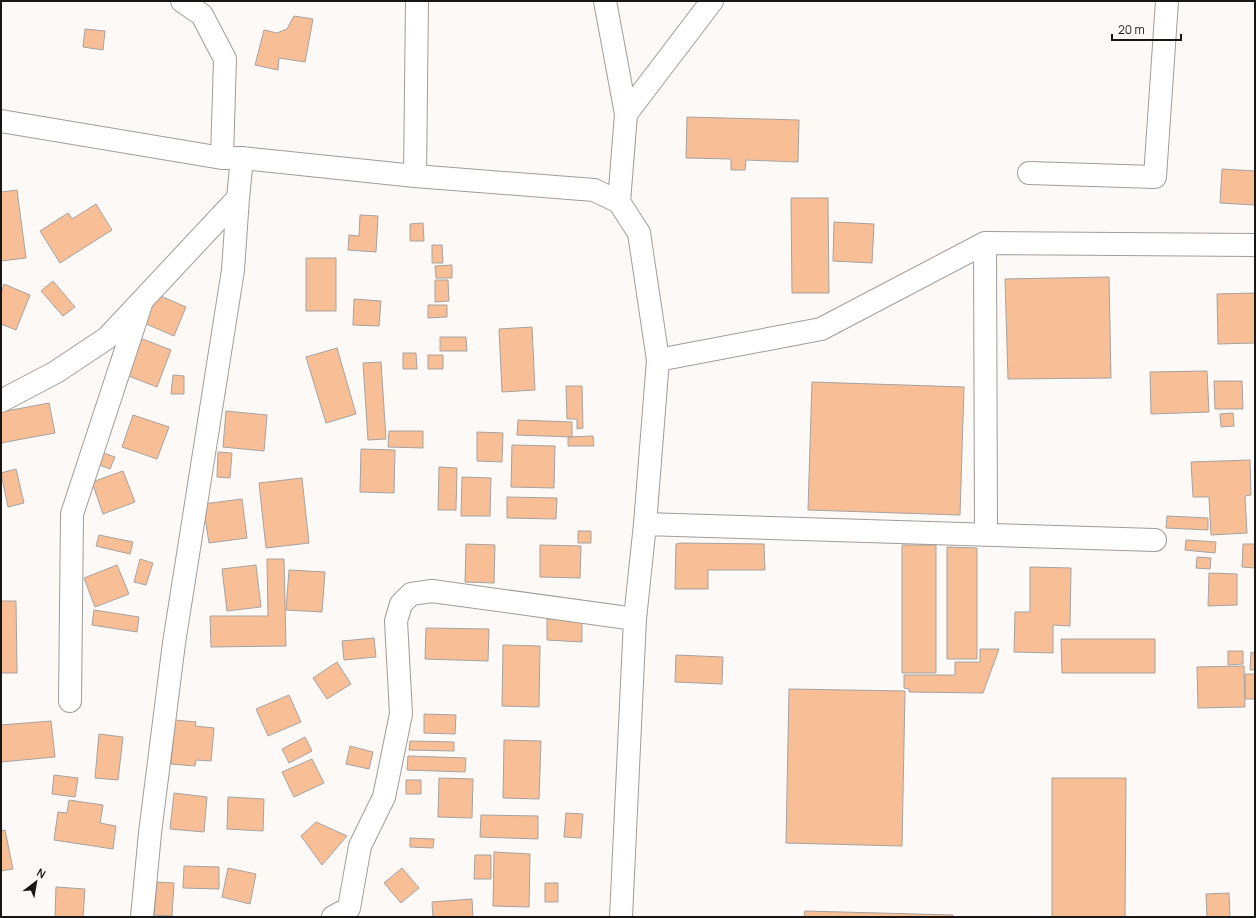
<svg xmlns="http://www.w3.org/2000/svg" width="1256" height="918" viewBox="0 0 1256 918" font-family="Manrope,sans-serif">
<rect width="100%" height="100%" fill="#fdf9f6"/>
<path fill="#f8be96" stroke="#a6a2a0" d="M294 16 313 19 305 62 279 58 278 70 255 65 264 30 277 33 287 29Z
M85 29 105 31 103 50 83 47Z
M687 117 799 120 798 162 746 160 745 170H731V159L686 158Z
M1222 169 1255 171V205L1220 203Z
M17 190 26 258 1 261V192Z
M791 198H828L829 293H792Z
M96 204 112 230 60 263 40 231 68 213 72 219Z
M360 215 378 216 376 252 348 250 349 235 359 236Z
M834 222 874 224 872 263 833 261Z
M423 223 424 241H410V224Z
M432 245H442L443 263H432Z
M306 258H336V311H306Z
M452 265V278H436L435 266Z
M1109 277 1111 378 1008 379 1005 279Z
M435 280H448L449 301 435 302Z
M53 281 75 307 63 316 41 291Z
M4 284 30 295 16 330 1 324V293Z
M1255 293V343L1218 344 1217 294Z
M156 294 186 307 174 336 144 323Z
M354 299 381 301 379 326 353 325Z
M428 305H447V317L428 318Z
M532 327 535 390 502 392 499 329Z
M440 337H466L467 351H440Z
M140 338 171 350 157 387 126 375Z
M337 348 356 414 326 423 306 357Z
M403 353H416L417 369H403Z
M428 355H443V369H428Z
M381 362 386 439 368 440 363 363Z
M1207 371 1209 412 1151 414 1150 372Z
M173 375 184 376V394H171Z
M1214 381H1242L1243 409H1215Z
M812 382 964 387 960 515 808 510Z
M566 386H582L583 428 577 429V419H567Z
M49 403 55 433 1 443V412Z
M226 411 267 415 264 451 223 447Z
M1233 413 1234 426 1221 427 1220 414Z
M133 415 169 427 157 459 122 447Z
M518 420 572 422V437L517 435Z
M389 431H423V448L388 447Z
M477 432 503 433 502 462 477 461Z
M593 436 594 446H568V437Z
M512 445 555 446 554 488 511 487Z
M361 449 395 450 394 493 360 492Z
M98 451 115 457 110 469 94 463Z
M218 452 232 453 230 478 217 477Z
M1250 460 1251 495 1245 496 1247 533 1211 535 1209 497H1193L1191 462Z
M439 467 457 468 456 510H438Z
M16 469 24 503 8 507 1 473Z
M123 471 135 502 103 514 92 482Z
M462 477 491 478 490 516H461Z
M302 478 309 543 266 548 259 483Z
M507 497 557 498 556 519 507 518Z
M242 499 247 538 209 543 203 504Z
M1167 516 1208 518V530L1166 528Z
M578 531H591V543H578Z
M99 535 133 542 130 554 96 546Z
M1186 540 1216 542 1215 553 1185 550Z
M680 543 764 544 765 570H708V589H675L676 544Z
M466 544 495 545 494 583 465 582Z
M1243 544H1255V568L1242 567Z
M540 545 581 546 580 578 540 577Z
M902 545H936V673H902Z
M947 547 977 548V659H947Z
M1197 557 1211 558 1210 569 1196 568Z
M140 559 153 563 146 585 134 582Z
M267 559H284L286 646 211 647 210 616H268Z
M117 565 129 594 95 607 84 578Z
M256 565 261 607 227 611 222 569Z
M1030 567 1071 568 1070 626 1053 625V653L1014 652 1015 612H1030Z
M289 570 325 572 322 612 286 610Z
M1209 573 1237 574V605L1208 606Z
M1 601H16L17 673H1Z
M94 610 139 617 137 632 92 625Z
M547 619 582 620V642L547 640Z
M426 628 489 629 488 661 425 659Z
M374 638 376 657 344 660 342 641Z
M1061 639H1155V673H1062Z
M503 645 540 646 539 707 502 706Z
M980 649H999L983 693 909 692V689L904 688V675H955V662H980Z
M1228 651H1243V664L1228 665Z
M1251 652 1255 653V670H1250Z
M676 655 723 657 722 684 675 682Z
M337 662 351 684 327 699 313 678Z
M1244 666 1245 707 1198 708 1197 667Z
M1245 674H1255V699H1245Z
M789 689 905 691 902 846 786 843Z
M289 695 301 722 268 736 256 709Z
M424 714 456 715 455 734 424 733Z
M175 720 196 722 195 726 214 728 211 761 196 760 195 766 171 764Z
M51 721 55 757 1 762V725Z
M99 734 123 737 118 780 95 778Z
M305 737 312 751 289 763 282 749Z
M504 740 541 741 539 799 503 798Z
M410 741 454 742V751L409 750Z
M350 746 373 752 369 769 346 764Z
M408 756 466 758 465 772 407 770Z
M312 759 324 783 294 797 282 772Z
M54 775 78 778 75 797 52 794Z
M439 778 473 779 472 818 438 817Z
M1052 778H1126L1125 917H1052Z
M406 780H421V794H406Z
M174 793 207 797 204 832 170 829Z
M228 797 264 799 263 831 227 829Z
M69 800 103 805 100 823 116 826 113 849 54 840 58 812 67 813Z
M566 813 583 814 581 838 564 837Z
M481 815 538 816V839L480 837Z
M316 822 347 836 322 865 301 836Z
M5 830 13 869 1 871V831Z
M410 838 434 839 433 848 410 847Z
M494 852 530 854 529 907 493 906Z
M475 855H491V879H474Z
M184 866 219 867V889L183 888Z
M228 868 256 874 250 904 222 897Z
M402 868 419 888 401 903 384 883Z
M157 882 174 883 172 916 154 915Z
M545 883H558V902H545Z
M56 887 85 889 83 917H55Z
M1229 893 1230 917H1207L1206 894Z
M472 899 473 917H433L432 902Z
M805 911 953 915V917H804Z"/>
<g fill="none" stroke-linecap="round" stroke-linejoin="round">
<g stroke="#a09c9a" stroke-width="24">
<path id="minor" d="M182 1 202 15 225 59 222 158
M605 1 626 114 619 202
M626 114 712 1
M1 121 222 158H242L415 176 594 190 619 202 639 233 658 360 645 524 635 619 621 917
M1029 173 1155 177 1167 1
M415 176 417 1
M985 243 986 534
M658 360 821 329 985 243 1255 245
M1 401 56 372 107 338 238 198
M645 524 1155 540
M70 701 72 514 142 301
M142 917 150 833 174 643 233 270 238 198 242 158
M333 917 349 908 360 846 384 797 401 714 396 621 401 604 411 594 432 591 635 619"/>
</g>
<use href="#minor" stroke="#fff" stroke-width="22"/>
</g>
<rect width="1256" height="918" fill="none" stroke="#191716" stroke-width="4"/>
<g transform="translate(36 882) rotate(31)" stroke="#fdf9f6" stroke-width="3" paint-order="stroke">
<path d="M0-3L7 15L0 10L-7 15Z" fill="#191716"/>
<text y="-6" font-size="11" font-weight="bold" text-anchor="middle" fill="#191716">N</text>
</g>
<path d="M1112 34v6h69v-6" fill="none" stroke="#191716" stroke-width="2"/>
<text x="1118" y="34" font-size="12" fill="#191716" stroke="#fdf9f6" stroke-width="3" paint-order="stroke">20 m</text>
</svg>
